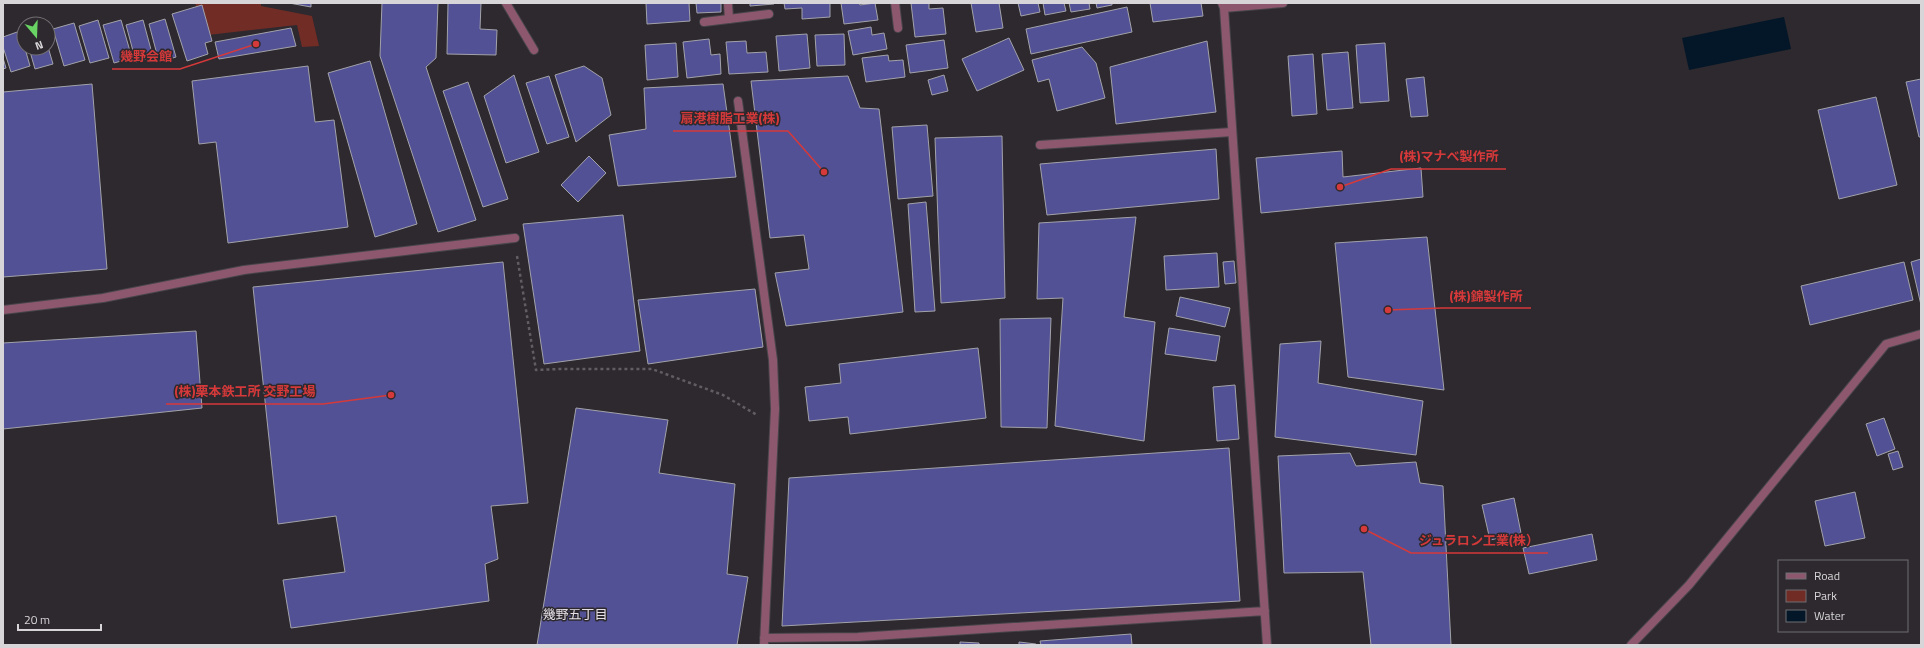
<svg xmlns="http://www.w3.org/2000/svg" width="1924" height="648" viewBox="0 0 1924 648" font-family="'Titillium Web','Noto Sans JP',sans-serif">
<rect width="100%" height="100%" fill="#2d292e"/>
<path fill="#712c26" d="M195 3H261V6L312 16 319 46 302 47 297 25 208 35Z"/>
<path fill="#041728" d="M1784 17 1791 49 1689 70 1682 38Z"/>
<path fill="#535195" stroke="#a2a2aa" d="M289 3H311V7Z
M382 3H438L436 58 426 67 476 220 438 232 380 56Z
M448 3H481L480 29 497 30 496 55 447 54Z
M646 3H689L690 21 647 24Z
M696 3H721V12L697 13Z
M750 3H774V4L750 6Z
M784 3H830V17L802 19V8L785 9Z
M841 3H859L860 5 875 3 878 20 844 24Z
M911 3H929V9L943 8 946 34 915 37Z
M971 3H999L1003 28 976 32Z
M1018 3H1038L1040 12 1021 16Z
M1043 3H1064L1066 11 1045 15Z
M1069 3H1089L1090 9 1071 12Z
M1096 3H1112V5L1097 8Z
M1150 3H1201L1203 16 1153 22Z
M202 5 212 41 205 43 208 54 187 61 172 14Z
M1127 7 1132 32 1031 54 1026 29Z
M165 19 176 57 159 62 149 24Z
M98 20 109 58 90 63 79 26Z
M121 20 132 58 114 63 103 25Z
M143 20 153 57 136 62 126 25Z
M74 23 85 60 64 66 53 29Z
M871 27 872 35 884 33 887 49 853 55 848 31Z
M291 28 296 46 219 59 215 42Z
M20 31 30 66 11 72 3 47V37Z
M807 34 810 68 779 71 776 36Z
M844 34 845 65 817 66 815 35Z
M1009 38 1024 70 977 91 962 59Z
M709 39 711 55 720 54 721 74 687 78 683 42Z
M944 40 948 68 910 73 906 45Z
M746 41 747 53 766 52 768 72 729 74 726 42Z
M1207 41 1216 112 1116 124 1110 67Z
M676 43 678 77 647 80 645 45Z
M1385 43 1389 101 1360 103 1356 45Z
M48 47 53 64 35 69 29 48Z
M1082 47 1096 63 1105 98 1057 111 1049 79 1038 82 1032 60Z
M1348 52 1353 108 1327 110 1322 54Z
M1313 54 1317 114 1292 116 1288 56Z
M888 55 889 61 903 60 905 77 866 82 862 58Z
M3 58 6 68 3 69Z
M370 61 417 224 375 237 328 73Z
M308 66 315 122 334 120 348 227 228 243 216 142 199 144 192 81Z
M584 66 602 78 611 115 576 142 555 75Z
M514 75 539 152 506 163 484 96Z
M944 75 948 91 932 95 928 80Z
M549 76 569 137 547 144 526 83Z
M848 76 860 108 879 109 903 312 786 326 775 273 809 269 804 235 770 238 751 81Z
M1424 77 1428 116 1411 117 1406 79Z
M1921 79V137H1919L1906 82Z
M468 82 508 199 483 207 443 91Z
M92 84 107 269 3 277V92Z
M723 84 736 177 618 186 609 135 646 129 644 88Z
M1876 97 1897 185 1839 199 1818 110Z
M927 125 933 196 898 199 892 127Z
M1002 136 1005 298 941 303 935 138Z
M1216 149 1219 199 1047 215 1040 164Z
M1342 151 1343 177 1421 168 1423 197 1261 213 1256 158Z
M589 156 606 173 578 202 561 185Z
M926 202 935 311 915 312 908 204Z
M623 215 640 351 544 364 523 224Z
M1136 217 1124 317 1155 322 1144 441 1055 426 1063 298 1037 299 1039 223Z
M1427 237 1444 390 1348 377 1335 243Z
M1217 253 1219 287 1166 290 1164 256Z
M1921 259V305L1911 262Z
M1234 261 1236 283 1225 284 1223 262Z
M503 262 528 503 491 506 498 559 485 564 489 601 291 628 283 580 345 572 336 516 278 524 253 287Z
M1904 262 1913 300 1810 325 1801 286Z
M755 289 763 347 648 364 638 300Z
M1180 297 1230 308 1225 327 1176 316Z
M1051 318 1047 428 1001 427 1000 319Z
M1169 328 1220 336 1216 361 1165 354Z
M196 331 202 408 3 429V343Z
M1321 341 1318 383 1423 401 1416 455 1275 437 1280 344Z
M978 348 986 418 850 434 848 417 809 421 805 387 841 383 839 364Z
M1235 385 1239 439 1217 441 1213 387Z
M576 408 668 420 659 473 735 484 727 574 748 577 737 645H537Z
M1884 418 1895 449 1877 456 1866 424Z
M1229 448 1240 601 782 626 789 478Z
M1898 451 1903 467 1893 470 1888 454Z
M1350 453 1356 466 1416 462 1420 483 1443 486 1451 645H1371L1363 572 1284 573 1278 456Z
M1855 492 1865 538 1825 546 1815 501Z
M1514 498 1521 533 1490 540 1482 505Z
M1592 534 1597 560 1529 574 1523 548Z
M1131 634 1132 645H1041L1040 641Z
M960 642 979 643V645H960Z
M1019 642 1036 644V645H1019Z"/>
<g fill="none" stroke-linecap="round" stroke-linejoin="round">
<g stroke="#484549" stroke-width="10">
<path id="service" d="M704 22 769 14
M738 101 773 360 775 409
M1040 145 1232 132
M1631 645 1689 585 1886 344 1921 334"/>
</g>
<g stroke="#484549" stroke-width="10">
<path id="minor" d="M506 3 534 50
M728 3 729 19
M895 3 898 28
M1222 3 1224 8 1267 645
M1224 8 1283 3
M3 310 103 298 244 270 515 238
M764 638 858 637 1265 611
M764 645 775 409"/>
</g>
<path stroke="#615d62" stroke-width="2.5" stroke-dasharray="3 3" stroke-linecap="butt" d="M517 256 536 370 561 369H652L723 395 757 415"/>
<use href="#service" stroke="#8d586e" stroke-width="8"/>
<use href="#minor" stroke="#8d586e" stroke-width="8"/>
</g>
<g text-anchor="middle" stroke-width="3" stroke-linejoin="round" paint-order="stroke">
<g font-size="13" fill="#e6e1e8" stroke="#2d292e">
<text x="575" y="619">幾野五丁目</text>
</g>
</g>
<path fill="none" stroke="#d6393a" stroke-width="1.5" d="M256 44L180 69H112M824 172L788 131H673M1340 187L1391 169H1506M1388 310L1442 308H1531M391 395L323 404H166M1364 529L1411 553H1548"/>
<g fill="#d6393a" stroke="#2d292e" stroke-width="1.5">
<circle cx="256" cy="44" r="4"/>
<circle cx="824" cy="172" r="4"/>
<circle cx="1340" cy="187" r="4"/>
<circle cx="1388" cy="310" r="4"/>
<circle cx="391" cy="395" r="4"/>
<circle cx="1364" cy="529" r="4"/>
</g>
<g font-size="13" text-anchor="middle" font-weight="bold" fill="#d6393a" stroke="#2d292e" stroke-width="3" stroke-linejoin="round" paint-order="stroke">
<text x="146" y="61">幾野会館</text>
<text x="730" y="123">扇港樹脂工業(株)</text>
<text x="1449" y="161">(株)マナべ製作所</text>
<text x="1486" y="301">(株)錦製作所</text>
<text x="245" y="396">(株)栗本鉄工所 交野工場</text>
<text x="1479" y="545">ジュラロン工業(株）</text>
</g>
<rect width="1924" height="648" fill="none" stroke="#d8d5d9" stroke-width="8"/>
<rect x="1778" y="560" width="130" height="72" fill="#2d292e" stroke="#716e72"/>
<rect x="1786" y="573" width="20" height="6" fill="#8d586e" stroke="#716e72"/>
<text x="1814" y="580" font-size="12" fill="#d8d5d9">Road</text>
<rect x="1786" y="590" width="20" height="12" fill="#712c26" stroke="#716e72"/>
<text x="1814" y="600" font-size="12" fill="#d8d5d9">Park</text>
<rect x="1786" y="610" width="20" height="12" fill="#041728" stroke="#716e72"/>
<text x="1814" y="620" font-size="12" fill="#d8d5d9">Water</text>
<g transform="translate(36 36) rotate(161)"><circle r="19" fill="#2d292e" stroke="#716e72"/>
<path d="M0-3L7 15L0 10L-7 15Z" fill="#69d464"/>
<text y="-6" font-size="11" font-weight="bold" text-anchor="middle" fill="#d8d5d9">N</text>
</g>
<path d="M18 624v6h83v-6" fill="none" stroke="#d8d5d9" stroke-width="2"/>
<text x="24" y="624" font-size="12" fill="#d8d5d9" stroke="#2d292e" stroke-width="3" paint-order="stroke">20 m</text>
</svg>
